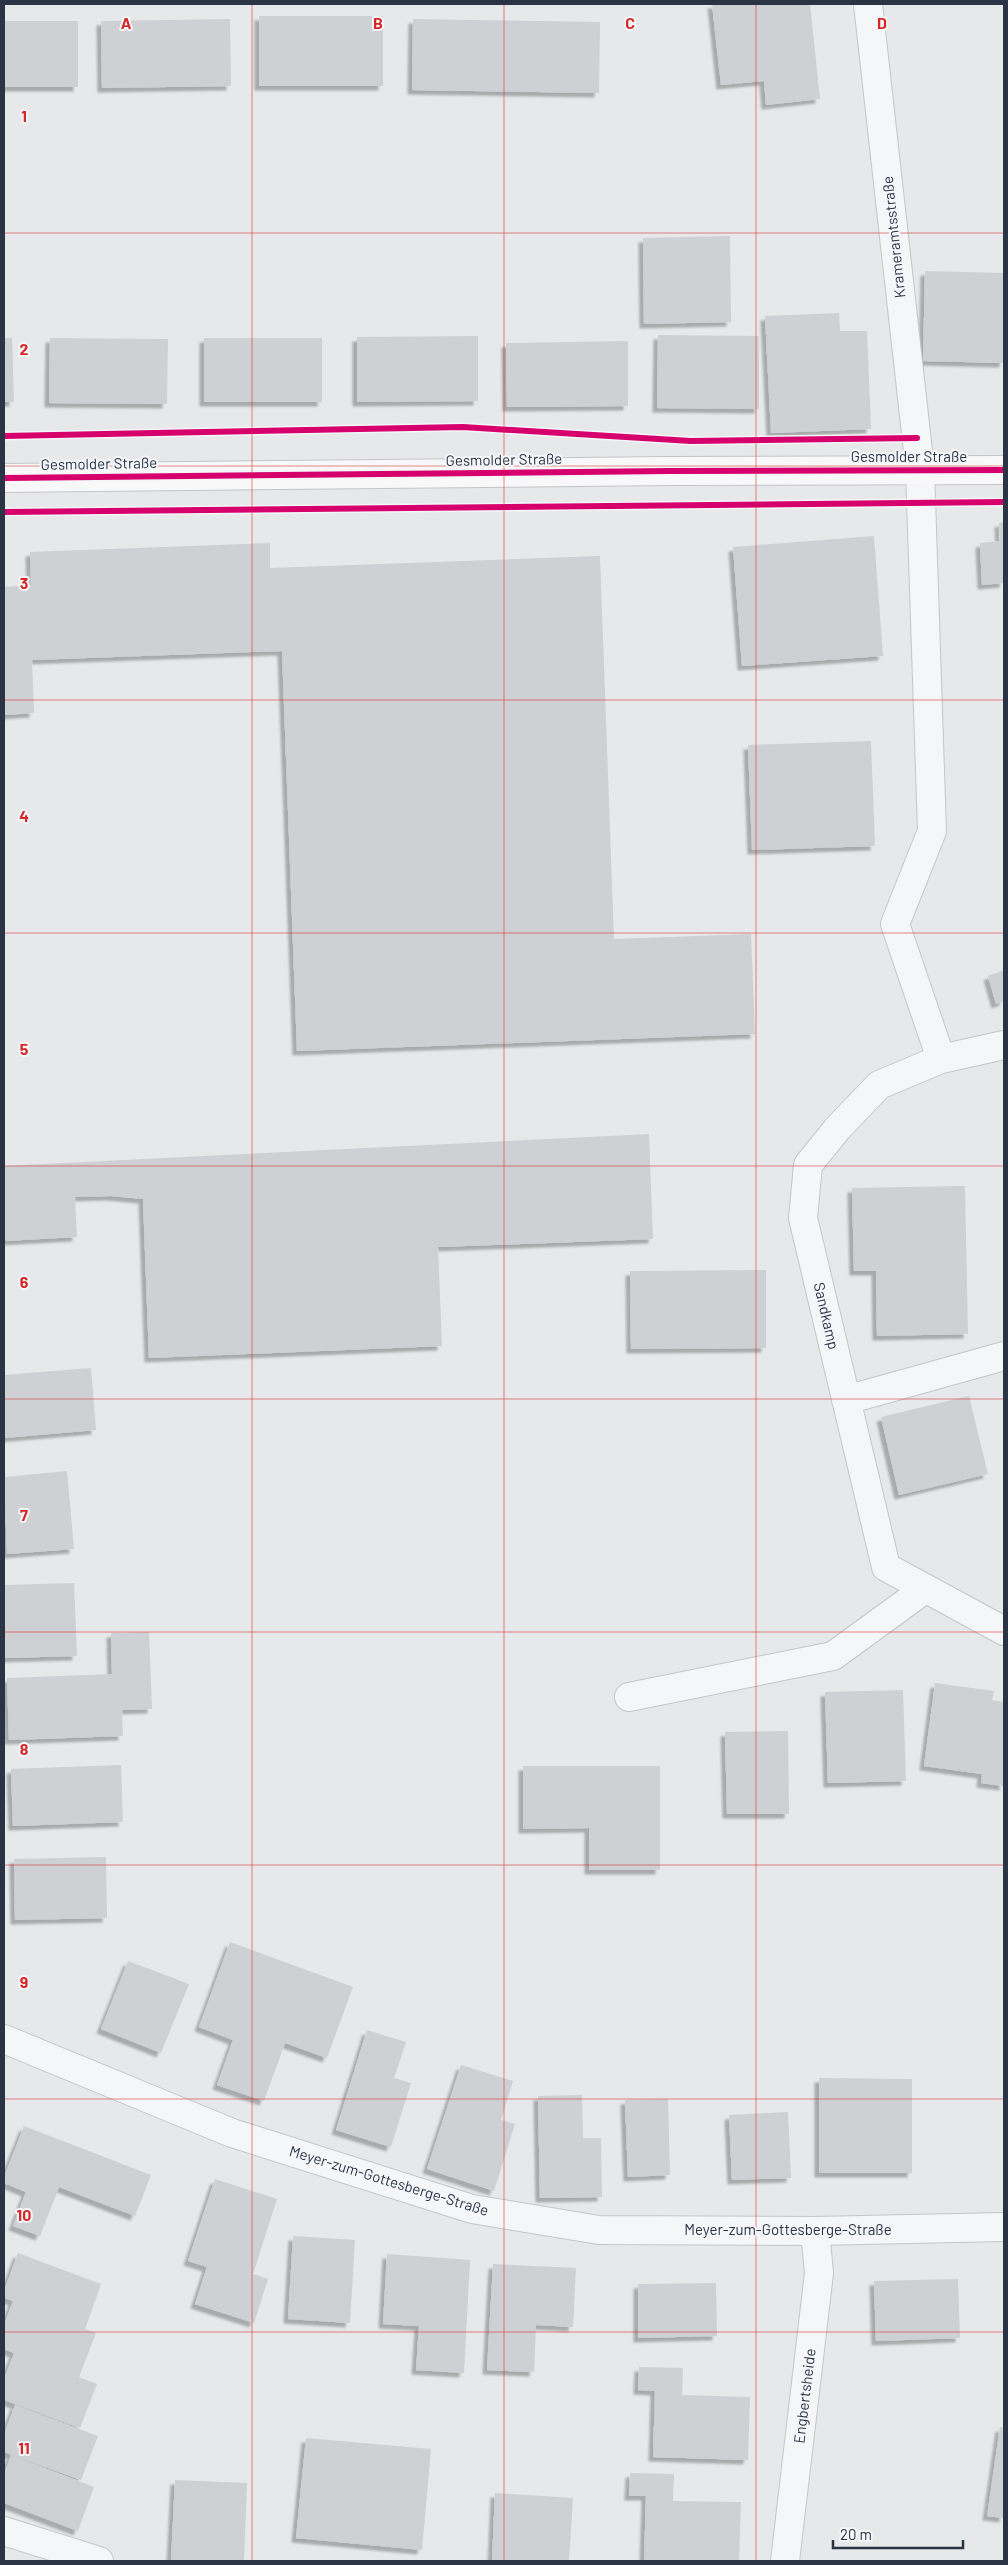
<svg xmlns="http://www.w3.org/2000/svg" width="1008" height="2565" viewBox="0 0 1008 2565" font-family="Barlow,sans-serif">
<defs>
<filter id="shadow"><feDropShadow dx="-4.5" dy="4.5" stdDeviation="1" flood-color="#0004"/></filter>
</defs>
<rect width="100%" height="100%" fill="#e6e8ea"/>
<path fill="#ced0d3" filter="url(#shadow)" d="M712 4H810L820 99 766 105 764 81 721 85Z
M259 16H383V86H259Z
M230 19 231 86 102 88 101 21Z
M413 19 600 22 599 93 412 90Z
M4 21H78V87H4Z
M730 236 731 322 644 324 643 238Z
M925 271 1004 273V363L923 361Z
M839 313 840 331H867L871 429 771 433 765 316Z
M658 335 759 336V409L657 408Z
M478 336V401L357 402V337Z
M4 338H12L14 402H4Z
M50 338 168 339 167 404 49 403Z
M204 338H322V402H204Z
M628 341V406L507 407 506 343Z
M1004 522V583L982 585 980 543 1000 541 999 523Z
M874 536 883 656 742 666 733 547Z
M270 543V568L600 556 614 939 751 934 755 1034 297 1051 282 651 32 660 34 713 4 715V587L31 585 30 552Z
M871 741 875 846 752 850 748 745Z
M1004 970V1001L996 1004 988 976Z
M649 1134 653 1239 438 1247 442 1346 149 1358 143 1199 111 1196 75 1197 77 1237 4 1241V1166Z
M965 1186 968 1334 877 1336 876 1271H854L852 1188Z
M766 1270V1348L631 1349 630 1271Z
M91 1368 96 1430 4 1438V1375Z
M969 1396 988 1474 899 1495 881 1417Z
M67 1471 74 1549 7 1554 4 1477Z
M74 1583 77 1656 4 1658V1585Z
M149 1632 152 1709 122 1710 123 1736 9 1740 7 1678 112 1674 111 1633Z
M935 1683 994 1691 992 1700 1004 1702V1786L981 1783 982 1774 924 1766Z
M903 1690 906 1781 828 1783 825 1692Z
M788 1731 789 1814H727L725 1732Z
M121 1765 123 1822 13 1826 11 1769Z
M523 1766H660V1870H589V1828L523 1829Z
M106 1857 107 1918 15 1920 14 1859Z
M230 1942 353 1987 327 2058 285 2043 264 2101 217 2085 233 2040 199 2027Z
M128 1961 189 1984 161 2053 101 2029Z
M367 2030 406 2042 394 2078 411 2083 391 2147 336 2130Z
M461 2065 513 2081 501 2120 515 2124 494 2191 427 2169Z
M819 2078 912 2079V2173H819Z
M582 2095 583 2138H601L602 2197 540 2198 538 2096Z
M668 2099 670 2175 628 2177 625 2100Z
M788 2112 791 2178 732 2180 729 2115Z
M24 2126 151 2175 135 2216 59 2187 40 2236 13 2226 26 2192 4 2183V2177Z
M215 2179 277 2199 253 2274 268 2279 254 2323 195 2304 207 2267 188 2261Z
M293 2236 355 2240 350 2323 288 2319Z
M18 2253 101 2284 85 2329 96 2333 79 2377 97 2384 80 2428 4 2400V2379L14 2353 4 2349V2325L13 2301 4 2298V2291Z
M387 2254 470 2260 464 2373 416 2370 419 2326 383 2324Z
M493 2264 576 2268 573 2327 536 2325 534 2372 487 2370Z
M958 2279 960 2338 876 2341 874 2281Z
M716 2283 717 2336 638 2338V2284Z
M639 2367 683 2368 682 2395 750 2397 748 2460 653 2457 655 2391 638 2390Z
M15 2405 98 2436 81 2480 4 2452V2434Z
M1000 2427 1004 2428V2518L987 2516Z
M306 2438 431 2449 422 2550 296 2538Z
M11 2455 94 2487 78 2531 4 2503V2474Z
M630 2473 674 2474 673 2501 741 2502 739 2561H644L646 2496H629Z
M175 2480 247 2483 244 2561H171Z
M495 2493 573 2498 569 2561H492Z"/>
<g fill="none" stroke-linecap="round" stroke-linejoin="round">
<g stroke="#c4c6c8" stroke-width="30">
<path id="minor" d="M868 4 920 469 932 831 895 924 941 1059
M1004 1045 941 1059 879 1085 837 1129 808 1165 803 1218 886 1567 1004 1631
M846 1400 1004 1356
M629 1697 833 1656 925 1589
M4 2039 232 2133 472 2209 599 2230 815 2231 1004 2227
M4 2531 99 2561
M785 2561 819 2273 815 2231"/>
</g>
<g stroke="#c2c5c8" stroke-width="30">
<path id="major" d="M4 478 669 471 1004 470"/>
</g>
<use href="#minor" stroke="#f5f6f7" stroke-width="28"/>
<use href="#major" stroke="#f8f8f8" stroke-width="28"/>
<g stroke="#f4f6f9" stroke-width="9">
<path id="cycleway" d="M4 436 463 427 691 441 917 438
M4 478 669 471 1004 470
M4 512 1004 502"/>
</g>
<use href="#cycleway" stroke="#d6006c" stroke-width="6"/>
</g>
<path fill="none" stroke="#d62828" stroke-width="1" stroke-opacity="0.55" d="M252 4V2561M504 4V2561M756 4V2561M4 233H1004M4 466H1004M4 700H1004M4 933H1004M4 1166H1004M4 1399H1004M4 1632H1004M4 1865H1004M4 2099H1004M4 2332H1004"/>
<g text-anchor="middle" stroke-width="4" stroke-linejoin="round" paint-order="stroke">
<g font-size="15" fill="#2b3445" stroke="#f4f6f9">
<text transform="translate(894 237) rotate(-96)" y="5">Krameramtsstraße</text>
<text x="909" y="462">Gesmolder Straße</text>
<text transform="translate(504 460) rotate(-1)" y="5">Gesmolder Straße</text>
<text transform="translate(99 464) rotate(-1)" y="5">Gesmolder Straße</text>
<text transform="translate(826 1316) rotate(77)" y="5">Sandkamp</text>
<text transform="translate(389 2181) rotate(17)" y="5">Meyer-zum-Gottesberge-Straße</text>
<text x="788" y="2235">Meyer-zum-Gottesberge-Straße</text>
<text transform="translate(805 2396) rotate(-83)" y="5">Engbertsheide</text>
</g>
</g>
<g font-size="16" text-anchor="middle" font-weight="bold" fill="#d62828" stroke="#f4f6f9" stroke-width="4" stroke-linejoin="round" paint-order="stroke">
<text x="126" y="29">A</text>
<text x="378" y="29">B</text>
<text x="630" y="29">C</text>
<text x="882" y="29">D</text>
<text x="24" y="122">1</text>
<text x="24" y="355">2</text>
<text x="24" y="589">3</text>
<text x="24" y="822">4</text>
<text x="24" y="1055">5</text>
<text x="24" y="1288">6</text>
<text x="24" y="1521">7</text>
<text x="24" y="1755">8</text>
<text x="24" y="1988">9</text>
<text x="24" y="2221">10</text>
<text x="24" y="2454">11</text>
</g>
<rect width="1008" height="2565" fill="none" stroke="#2b3445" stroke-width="10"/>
<path d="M833 2540v8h130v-8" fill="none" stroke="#2b3445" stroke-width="2.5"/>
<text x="840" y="2540" font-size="15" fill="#2b3445" stroke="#f4f6f9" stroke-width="4" paint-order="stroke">20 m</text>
</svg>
